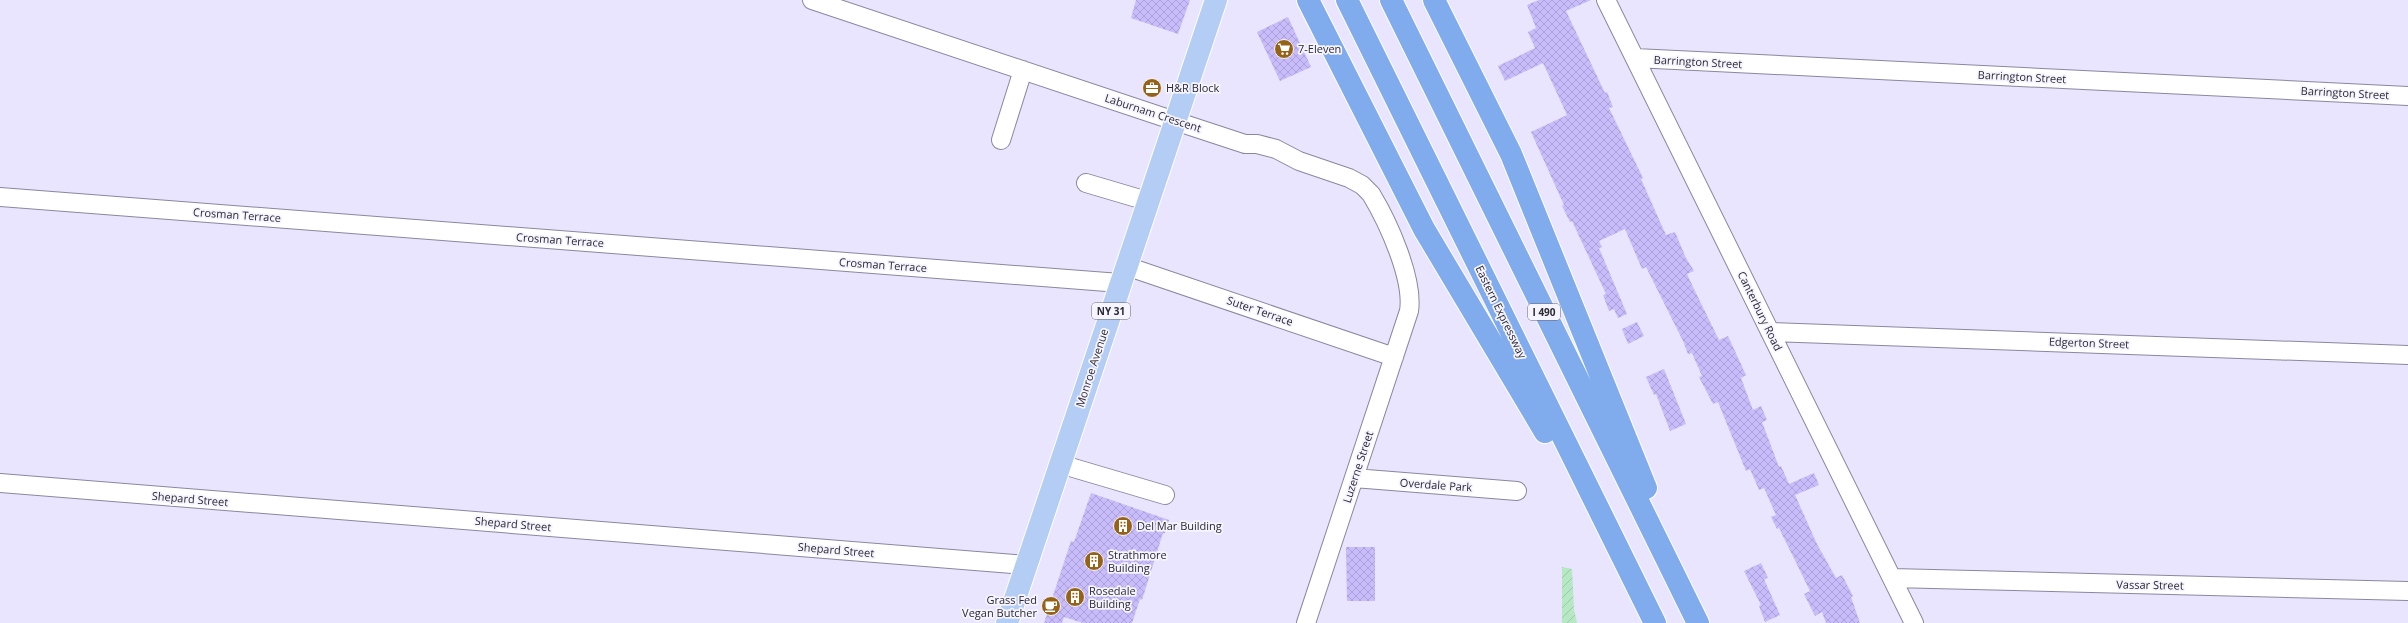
<svg xmlns="http://www.w3.org/2000/svg" width="2408" height="623" viewBox="0 0 2408 623" font-family="'Open Sans',sans-serif">
<defs>
<pattern id="garden-furrows" width="10" height="10" patternUnits="userSpaceOnUse"><rect width="10" height="10" fill="#b6e8c3"/><path d="M-1 1l2-2M0 10L10 0M9 11l2-2" fill="none" stroke="#9dc7a8"/></pattern>
<pattern id="building-cross-hatch" width="8" height="8" patternUnits="userSpaceOnUse"><rect width="8" height="8" fill="#c8bdfa"/><path d="M0 0l8 8M0 8l8-8" fill="none" stroke="#aca2d7"/></pattern>
</defs>
<rect width="100%" height="100%" fill="#e9e5fe"/>
<path fill="url(#garden-furrows)" d="M1562 567 1572 569 1574 609 1577 623H1562Z"/>
<path fill="url(#building-cross-hatch)" d="M1136 0H1190L1178 34 1131 18Z
M1539 0H1591L1566 11 1605 93 1607 92 1613 107 1609 108 1643 178 1641 179 1666 235 1675 232 1686 258 1694 271 1687 274 1694 289 1719 340 1728 336 1746 375 1741 378 1753 410 1761 406 1767 420 1762 422 1779 467 1781 466 1789 484 1814 473 1819 485 1795 495 1817 544 1836 578 1842 575 1853 596 1851 597 1860 623H1826L1822 612 1815 616 1804 594 1810 591 1779 528 1777 529 1771 517 1776 515 1764 488 1759 490 1750 469 1746 471 1718 402 1713 404 1699 377 1702 376 1692 353 1688 354 1683 341 1646 267 1642 269 1625 229 1599 241 1602 247 1599 248 1627 314 1618 318 1614 309 1609 311 1603 295 1606 294 1572 221 1570 222 1562 206 1564 205 1531 132 1567 115 1543 63 1505 81 1498 66 1535 48 1528 32 1536 28 1527 5Z
M1288 17 1311 67 1280 81 1257 32Z
M1637 322 1644 336 1628 344 1622 329Z
M1664 369 1686 424 1670 431 1656 394 1654 395 1646 377Z
M1091 493 1169 520 1165 533H1163L1142 600 1140 599 1132 623H1083L1064 617 1062 623H1044L1071 541 1074 542Z
M1346 547H1375V601H1347Z
M1761 563 1768 578 1764 579 1780 615 1765 622 1759 606 1761 605 1744 571Z"/>
<g fill="none" stroke-linecap="round" stroke-linejoin="round">
<g stroke="#8a879d" stroke-width="20">
<path id="minor" d="M812 0 1175 121 1245 144H1257L1276 149 1299 161 1349 178 1362 185 1371 194C1388 222 1414 279 1409 311L1306 623
M1606 0 1914 623
M1635 58 2408 96
M1001 140 1023 70
M1086 183 1147 201
M0 197 1120 283
M1126 266 1394 357
M1770 332 2408 355
M1060 464 1165 495
M1354 478 1517 491
M0 483 1026 565
M1892 578 2408 591"/>
</g>
<g stroke="#fff" stroke-width="24">
<path id="major" d="M1007 623 1216 0"/>
</g>
<g stroke="#fff" stroke-width="24">
<path id="highway" d="M1308 0 1424 229 1545 432
M1347 0 1655 623
M1391 0 1698 623
M1434 0 1511 154 1646 488"/>
</g>
<use href="#minor" stroke="#fff" stroke-width="18"/>
<use href="#major" stroke="#b3cdf4" stroke-width="22"/>
<use href="#highway" stroke="#80abed" stroke-width="22"/>
</g>
<defs>
<g id="supermarket-disc" transform="scale(1)"><circle r="9.5" fill="#966217" stroke="#f6f5ff"/><path d="M-6-5.5h2.5l.6 2H6L4.5 2H-2.5L-4.4-4H-6ZM-1.5 3.2a1.3 1.3 0 1 0 .1 0ZM3 3.2a1.3 1.3 0 1 0 .1 0Z" fill="#fff"/></g>
<g id="office-disc" transform="scale(1)"><circle r="9.5" fill="#966217" stroke="#f6f5ff"/><path d="M-6-3h4V-5.5h4V-3h4V5H-6ZM-1-4.5V-3h2v-1.5ZM-6 0V1H6V0Z" fill="#fff"/></g>
<g id="building-disc" transform="scale(1)"><circle r="9.5" fill="#966217" stroke="#f6f5ff"/><path d="M-4-6H4V6H1V3H-1V6H-4ZM-2.5-4.3h1.7v1.8h-1.7ZM.8-4.3h1.7v1.8H.8ZM-2.5-1h1.7V.8h-1.7ZM.8-1h1.7V.8H.8Z" fill="#fff"/></g>
<g id="cafe-disc" transform="scale(1)"><circle r="9.5" fill="#966217" stroke="#f6f5ff"/><path d="M-5.5-4.5H6V0H3Q3 3.5 0 3.5H-2.5Q-5.5 3.5-5.5 0ZM3-3.2v2h1.7v-2ZM-6 4.5H4V6H-6Z" fill="#fff"/></g>
</defs>
<g fill-rule="evenodd">
<use href="#supermarket-disc" x="1284" y="49"/>
<use href="#office-disc" x="1152" y="88"/>
<use href="#building-disc" x="1123" y="526"/>
<use href="#building-disc" x="1094" y="561"/>
<use href="#building-disc" x="1075" y="597"/>
<use href="#cafe-disc" x="1051" y="606"/>
</g>
<g text-anchor="middle" stroke-width="3.5" stroke-linejoin="round" paint-order="stroke">
<g fill="#f6f5ff" stroke="#686670" stroke-width="1">
<rect x="1092" y="303" width="38" height="16" rx="3"/>
<rect x="1528" y="304" width="32" height="16" rx="3"/>
</g>
<g font-size="10" font-weight="bold" fill="#2b2932">
<text x="1111" y="315">NY 31</text>
<text x="1544" y="316">I 490</text>
</g>
<g font-size="11" fill="#2b2932" stroke="#f6f5ff" text-anchor="start">
<text x="1298" y="53">7-Eleven</text>
<text x="1166" y="92">H&amp;R Block</text>
<text x="1137" y="530">Del Mar Building</text>
<text x="1108" y="559">Strathmore<tspan x="1108" dy="13">Building</tspan></text>
<text x="1089" y="595">Rosedale<tspan x="1089" dy="13">Building</tspan></text>
<text x="1037" y="604" text-anchor="end">Grass Fed<tspan x="1037" dy="13">Vegan Butcher</tspan></text>
</g>
<g font-size="11" fill="#2b2932" stroke="#f6f5ff">
<text transform="translate(1698 62) rotate(3)" y="4">Barrington Street</text>
<text transform="translate(2022 77) rotate(3)" y="4">Barrington Street</text>
<text transform="translate(2345 93) rotate(3)" y="4">Barrington Street</text>
<text transform="translate(1153 113) rotate(18)" y="4">Laburnam Crescent</text>
<text transform="translate(237 215) rotate(4)" y="4">Crosman Terrace</text>
<text transform="translate(560 240) rotate(4)" y="4">Crosman Terrace</text>
<text transform="translate(883 265) rotate(4)" y="4">Crosman Terrace</text>
<text transform="translate(1260 311) rotate(19)" y="4">Suter Terrace</text>
<text transform="translate(1760 311) rotate(64)" y="4">Canterbury Road</text>
<text transform="translate(1501 312) rotate(64)" y="4">Eastern Expressway</text>
<text transform="translate(2089 343) rotate(2)" y="4">Edgerton Street</text>
<text transform="translate(1092 368) rotate(-72)" y="4">Monroe Avenue</text>
<text transform="translate(1358 467) rotate(-72)" y="4">Luzerne Street</text>
<text transform="translate(1436 485) rotate(4)" y="4">Overdale Park</text>
<text transform="translate(190 499) rotate(5)" y="4">Shepard Street</text>
<text transform="translate(513 524) rotate(5)" y="4">Shepard Street</text>
<text transform="translate(836 550) rotate(5)" y="4">Shepard Street</text>
<text transform="translate(2150 585) rotate(1)" y="4">Vassar Street</text>
</g>
</g>
</svg>
